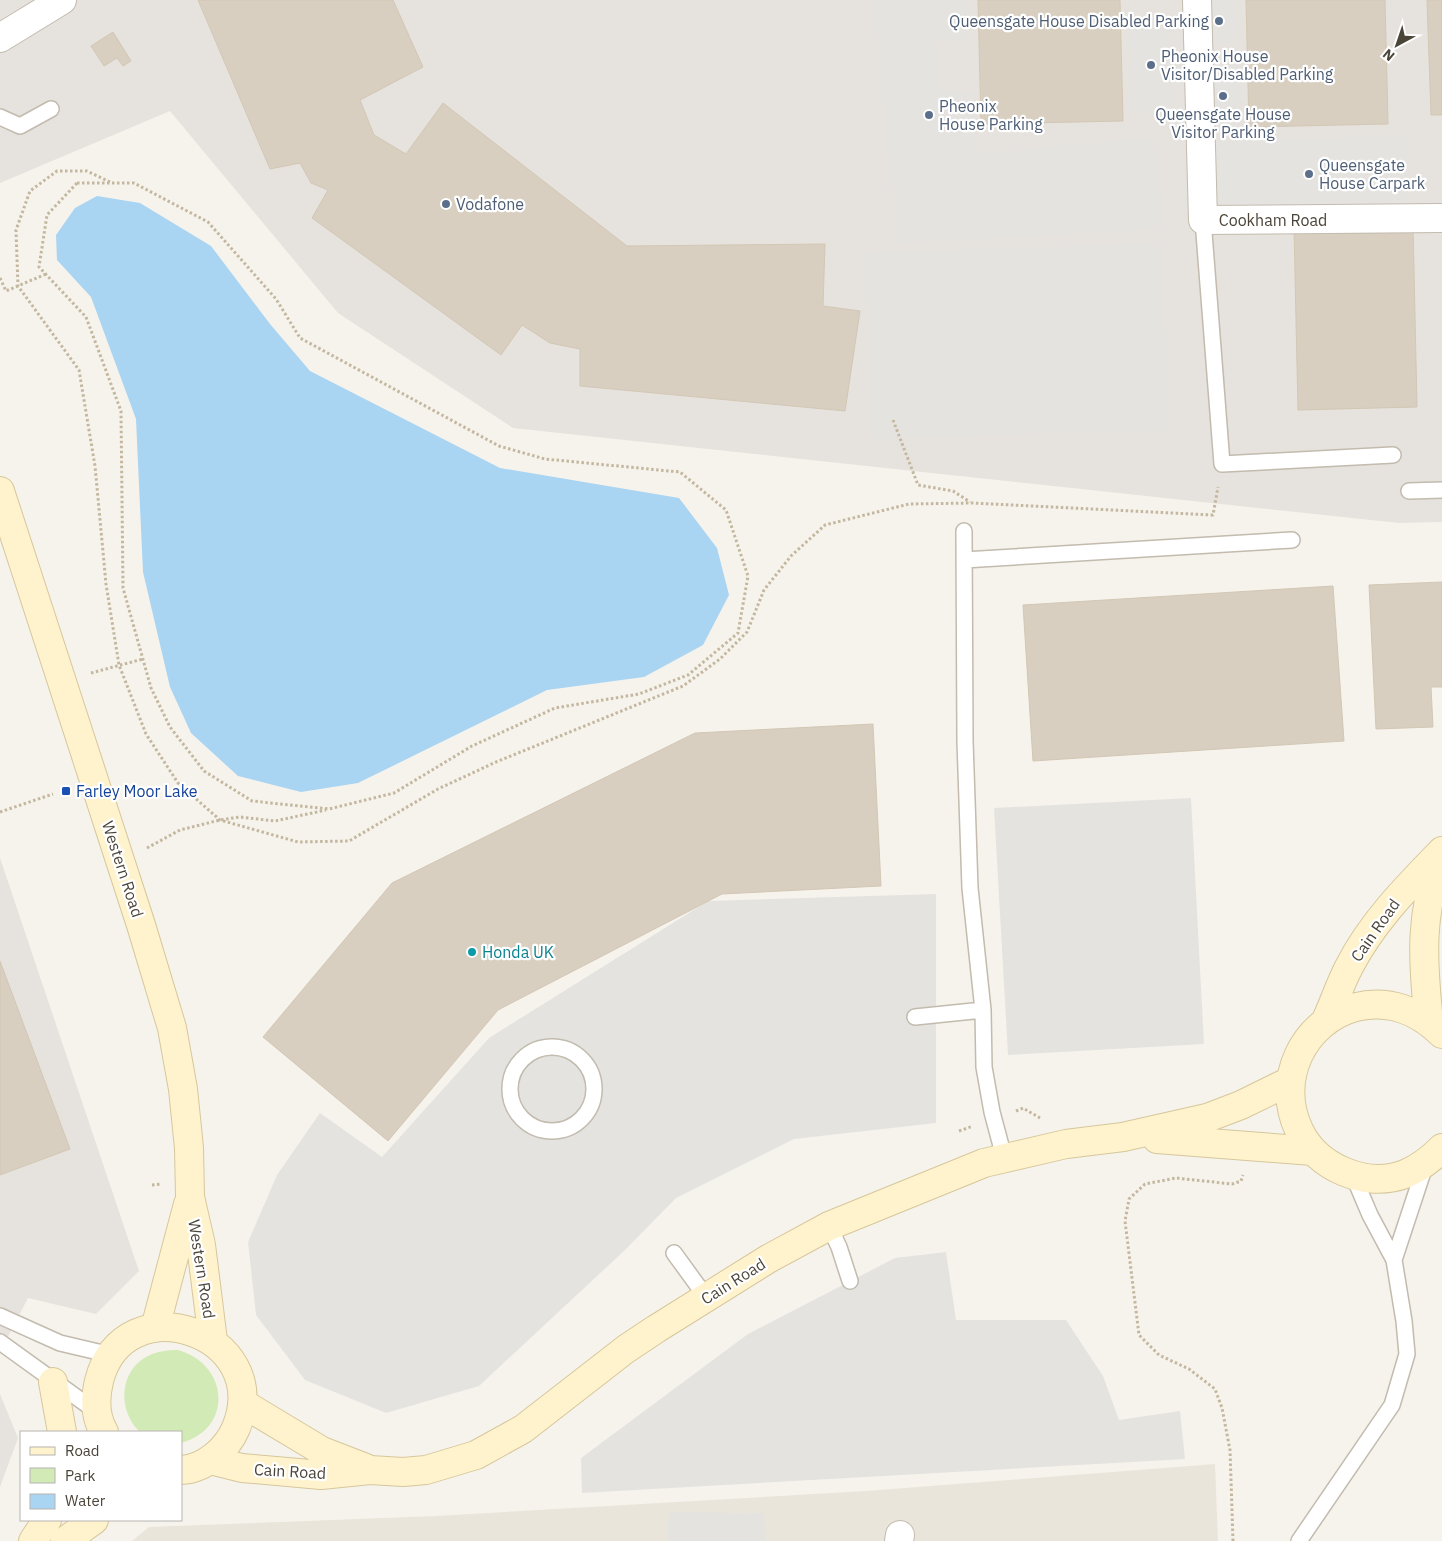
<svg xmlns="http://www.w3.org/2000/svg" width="1442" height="1541" viewBox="0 0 1442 1541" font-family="'IBM Plex Sans',sans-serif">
<rect width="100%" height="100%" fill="#f6f3ec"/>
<path fill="#eae5da" d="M1215 1464 1218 1541H132L149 1527 436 1516 866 1491Z"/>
<path fill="#e6e2dd" d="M0 0H1442V522L1399 523 513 428 338 313 170 111 0 183Z
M0 858 139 1271 96 1314 28 1298 0 1352Z
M0 1394 18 1438 0 1487Z"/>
<path fill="#d2eab5" d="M178 1350C229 1364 234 1429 181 1443V1432H140C118 1412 118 1371 148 1356 158 1351 167 1350 178 1350Z"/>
<path fill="#e5e3e0" d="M872 0H966L969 38 934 41 938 92 972 91 977 154 1154 137 1162 229 898 243Z
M1200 0H1233L1236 42 1205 43Z
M1169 16 1172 112 1133 114 1129 18Z
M1238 66 1242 124 1209 126 1204 67Z
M1406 136 1408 207 1213 212 1211 141Z
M1161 243 1168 430 872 439 865 253Z
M1191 798 1204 1044 1008 1055 994 808Z
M936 894V1123L794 1139 676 1198 625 1250 479 1386 386 1413 305 1380 256 1315 248 1242 277 1175 320 1113 382 1157 489 1038 708 901Z
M946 1252 956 1320H1066L1103 1376 1119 1420 1180 1411 1185 1459 582 1493 581 1458 748 1334 895 1258Z
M669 1512 764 1513 766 1541H667Z"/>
<path fill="#a9d4f2" d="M97 196 140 203 211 246 270 324 310 371 500 468 679 498 717 548 729 595 703 645 644 677 547 690 358 783 301 792 238 776 191 733 170 687 143 572 136 419 91 297 57 260 56 235 75 208Z"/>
<path fill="#d8cfc1" stroke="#d3c7b4" d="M198 0H393L423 67 360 100 374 135 406 154 443 103 627 246 825 244 823 306 860 311 845 411 580 386V349L550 343 522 325 501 355 312 218 328 190 311 183 300 163 270 169Z
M978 0H1120L1123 121 981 124Z
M1246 0H1385L1388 124 1249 127Z
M1427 0H1442V115H1431Z
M113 32 131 61 123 66 117 58 104 66 91 46Z
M1413 225 1417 407 1298 410 1294 228Z
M1442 582V687H1431L1433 727 1376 729 1369 585Z
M1333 586 1344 741 1033 761 1023 605Z
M873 724 881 886 722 894 498 1010 388 1141 263 1037 392 883 695 733Z
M0 961 70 1149 0 1175Z"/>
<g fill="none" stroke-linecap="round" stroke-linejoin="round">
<g stroke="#c2bbae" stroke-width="18">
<path id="lane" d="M0 117 20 126 51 109
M1203 220 1222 464 1393 455
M1409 491 1442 490
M964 531 965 741 970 888 983 1010 984 1067 992 1112 1004 1157
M964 560 1292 540
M915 1017 983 1010
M510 1089a42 42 0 1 1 84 0a42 42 0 1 1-84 0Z
M829 1226 839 1247 850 1281
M674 1253 706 1297
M1394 1260 1426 1163
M0 1316 60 1343 111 1355
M0 1342 97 1412
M1299 1541 1392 1405 1407 1354 1404 1321 1394 1260 1370 1215 1353 1175"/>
</g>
<g stroke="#c2bbae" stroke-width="30">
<path id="street" d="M1197 0 1203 220 1442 218
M0 38 62 0
M899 1541 900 1535"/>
</g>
<g stroke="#d6c79b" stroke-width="30">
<path id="secondary" d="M0 491 141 925 172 1028 183 1089 189 1148 190 1197 201 1245 213 1341
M1326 1020C1334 1003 1340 984 1349 967 1372 922 1407 887 1442 851
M1429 1022C1422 957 1420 916 1441 853
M1442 1034C1419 1011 1389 999 1356 1007 1303 1021 1275 1080 1299 1130 1316 1167 1366 1189 1405 1174 1420 1168 1431 1159 1442 1148
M1157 1139 1313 1151
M155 1328 188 1204
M53 1382 62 1432
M242 1403 322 1451 366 1468
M104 1432C95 1417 95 1398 99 1381 124 1282 275 1333 236 1428 227 1449 205 1469 181 1470
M210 1460 242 1468 321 1475 370 1470 403 1472 426 1470 476 1455 523 1429 626 1349 656 1329 768 1259 829 1226 984 1163 1066 1144 1123 1137 1207 1118 1241 1105 1290 1081
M33 1541 47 1520
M65 1541 94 1520"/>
</g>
<path stroke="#c4b79f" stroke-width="3" stroke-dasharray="2.5 2.5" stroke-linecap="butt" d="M110 182 87 171H57L30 191 16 230 18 286 79 370 95 466 106 584 119 665 146 734 178 783 220 820 298 842 349 841 438 789 496 762 683 686 720 659 747 632 764 590 791 556 825 525 909 504 972 503 1213 515 1218 487
M77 183H134L208 222 276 299 300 338 499 446 545 459 680 472 726 510 748 576 738 633 688 675 639 694 555 708 472 746 394 793 329 809 252 801 204 771 170 727 151 688 123 588 121 411 86 317 39 267 47 215Z
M0 278 6 291 46 274
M893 420 918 485 953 491 970 502
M91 673 143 659
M0 812 53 794
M147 848 180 830 220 820 240 817 275 821 326 810
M1016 1111 1023 1108 1040 1118
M959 1131 973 1126
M152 1185 161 1184
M1233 1541 1230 1450 1222 1408 1215 1389 1189 1369 1159 1355 1139 1335 1125 1221 1129 1199 1145 1184 1176 1178 1232 1184 1241 1181 1243 1175"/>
<use href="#lane" stroke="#fff" stroke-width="15"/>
<use href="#street" stroke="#fff" stroke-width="28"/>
<use href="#secondary" stroke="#fff3cd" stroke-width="28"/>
</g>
<g fill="#5c6f8a" stroke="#fff" stroke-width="2">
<circle cx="1219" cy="21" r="5"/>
<circle cx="1151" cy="65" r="5"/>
<circle cx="1223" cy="96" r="5"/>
<circle cx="929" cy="115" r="5"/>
<circle cx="1309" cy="174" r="5"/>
<circle cx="446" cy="204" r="5"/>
</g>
<rect fill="#1a4fb4" stroke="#fff" stroke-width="2" x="61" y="786" width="10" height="10" rx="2.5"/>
<circle fill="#0f9aa8" stroke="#fff" stroke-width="2" cx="472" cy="952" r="5"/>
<g text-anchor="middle" stroke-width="4.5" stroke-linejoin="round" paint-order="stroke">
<g font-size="16" fill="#4e5e75" stroke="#fff" text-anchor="start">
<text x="1209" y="27" text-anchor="end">Queensgate House Disabled Parking</text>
<text x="1161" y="62">Pheonix House<tspan x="1161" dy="18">Visitor/Disabled Parking</tspan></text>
<text x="939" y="112">Pheonix<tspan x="939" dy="18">House Parking</tspan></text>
<text x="1223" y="120" text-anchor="middle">Queensgate House<tspan x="1223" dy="18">Visitor Parking</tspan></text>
<text x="1319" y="171">Queensgate<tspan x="1319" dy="18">House Carpark</tspan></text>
<text x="456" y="210">Vodafone</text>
</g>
<g font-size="16" fill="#4b4439" stroke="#fff">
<text x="1273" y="226">Cookham Road</text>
<text transform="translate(123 869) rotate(72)" y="6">Western Road</text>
<text transform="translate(1375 930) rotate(-55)" y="6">Cain Road</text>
<text transform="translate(202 1269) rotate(81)" y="6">Western Road</text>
<text transform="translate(733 1281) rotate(-32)" y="6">Cain Road</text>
<text transform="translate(290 1471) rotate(3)" y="6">Cain Road</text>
</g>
<g font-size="16" fill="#164399" stroke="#fff" text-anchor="start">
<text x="76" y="797">Farley Moor Lake</text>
</g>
<g font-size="16" fill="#0d838f" stroke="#fff" text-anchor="start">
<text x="482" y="958">Honda UK</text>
</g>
</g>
<rect x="20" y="1431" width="162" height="90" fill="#ffffff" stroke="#b7b4b0"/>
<rect x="30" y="1447" width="25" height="8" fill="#fff3cd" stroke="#b7b4b0"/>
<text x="65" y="1456" font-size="15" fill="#4b4439">Road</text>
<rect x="30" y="1468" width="25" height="15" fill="#d2eab5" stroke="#b7b4b0"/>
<text x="65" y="1481" font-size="15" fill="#4b4439">Park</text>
<rect x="30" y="1494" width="25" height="15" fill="#a9d4f2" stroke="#b7b4b0"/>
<text x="65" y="1506" font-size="15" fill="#4b4439">Water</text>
<g transform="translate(1397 45) rotate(220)" stroke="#ffffff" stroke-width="4" paint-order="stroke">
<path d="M0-4L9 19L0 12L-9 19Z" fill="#4b4439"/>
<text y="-8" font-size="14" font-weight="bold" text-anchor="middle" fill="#4b4439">N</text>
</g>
</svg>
